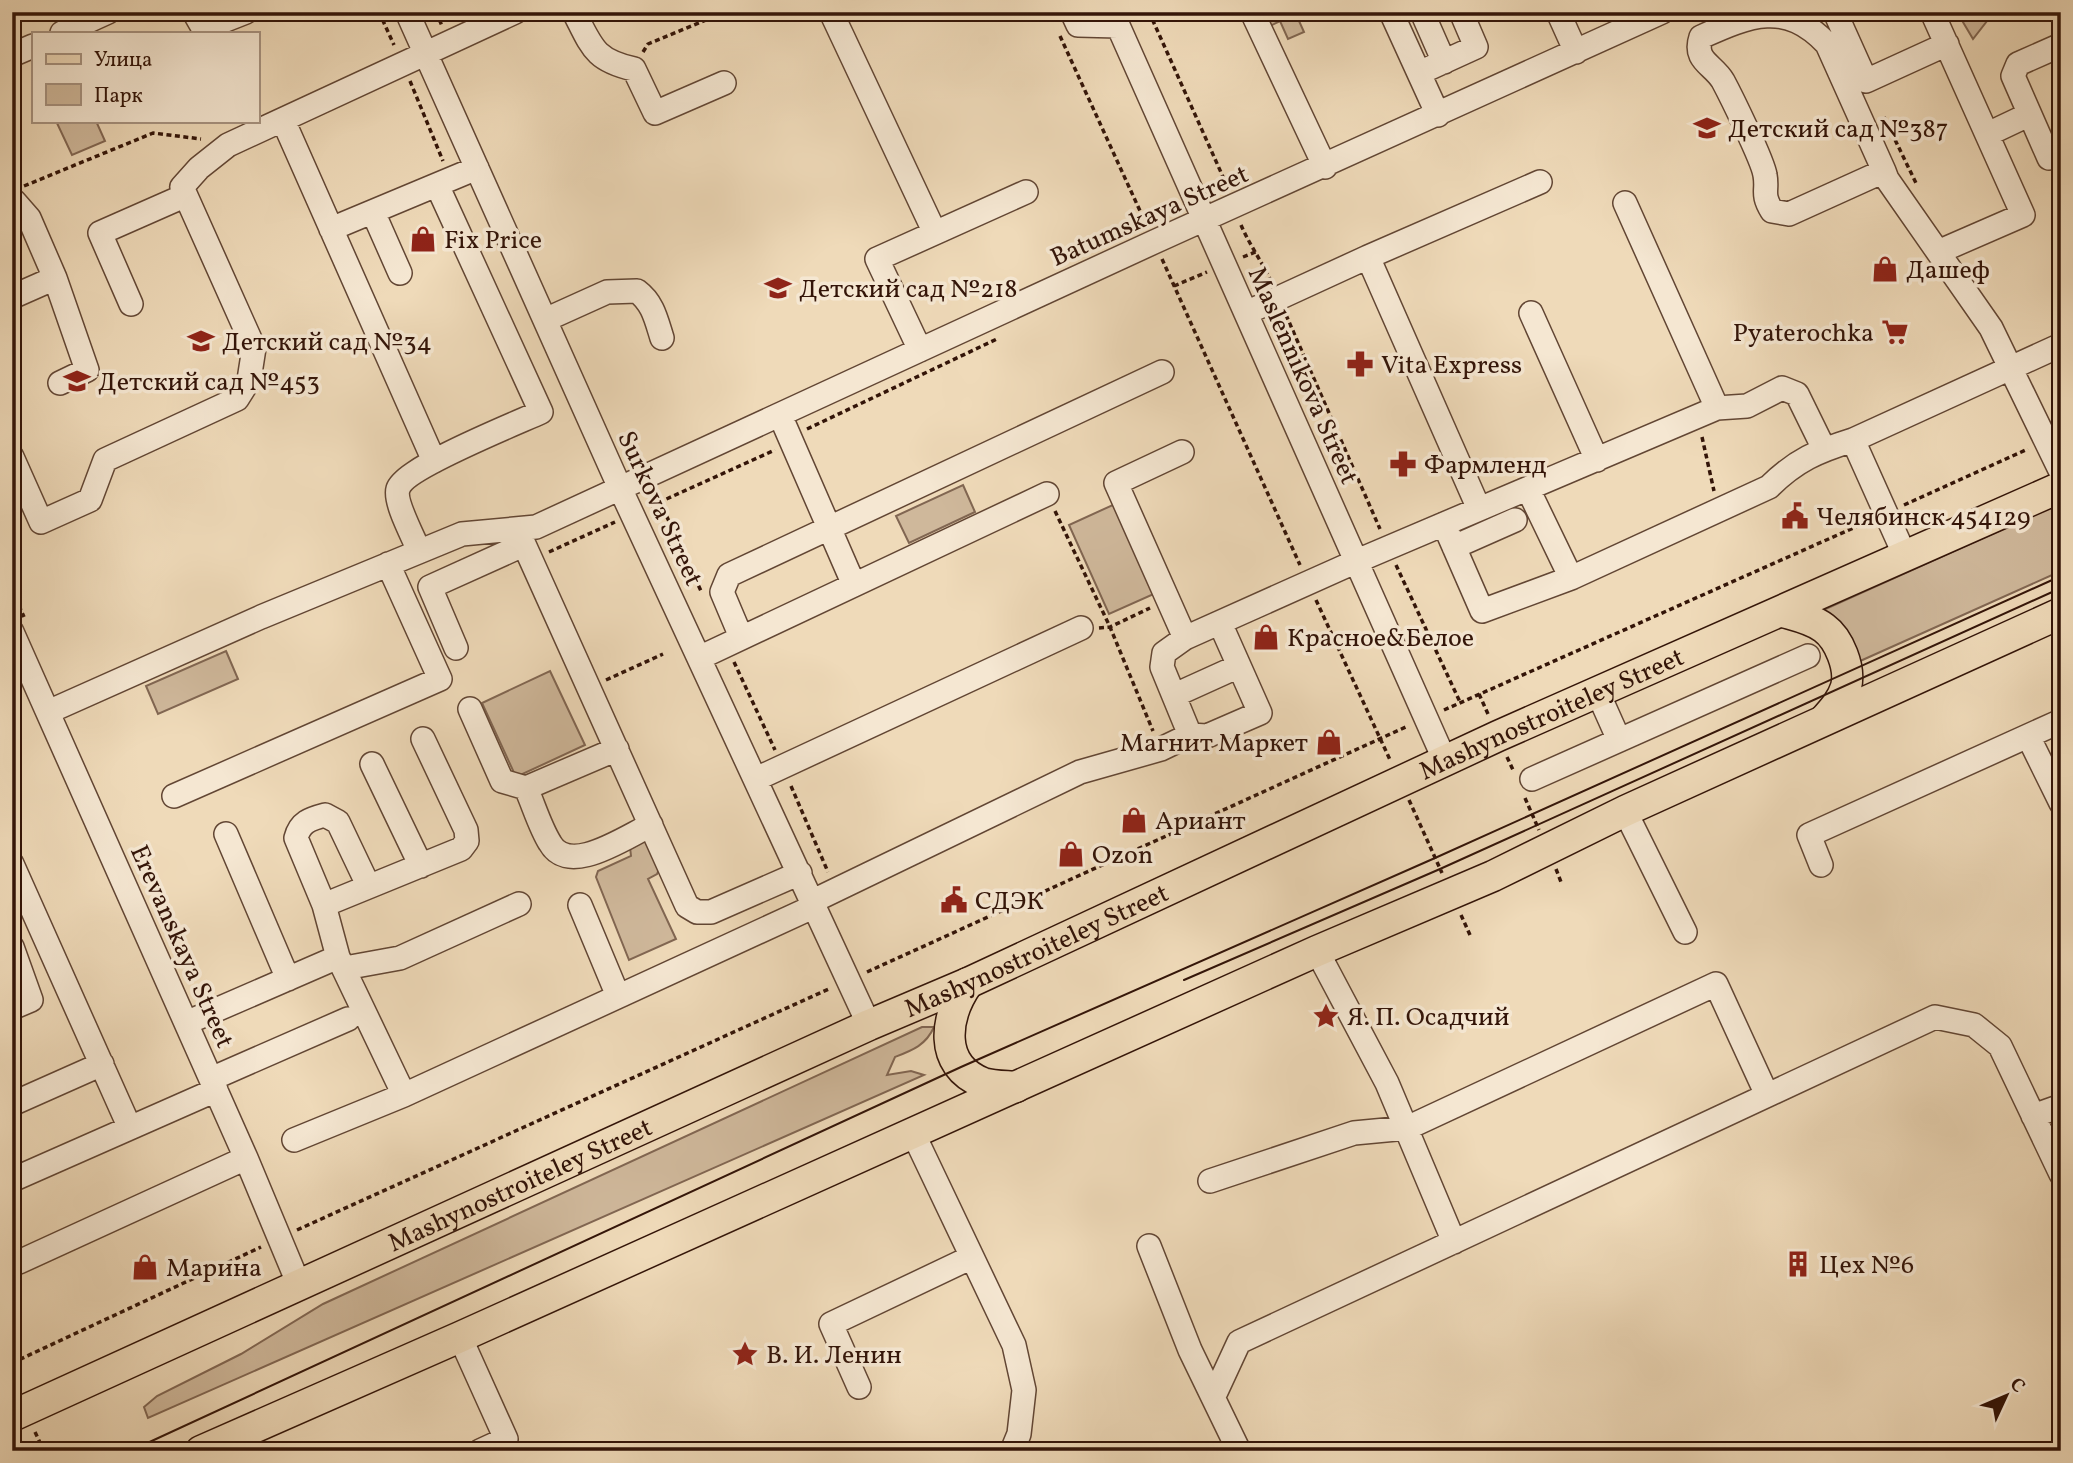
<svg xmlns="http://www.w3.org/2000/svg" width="2073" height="1463" viewBox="0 0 2073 1463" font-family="Vollkorn,serif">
<rect width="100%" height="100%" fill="#efdab9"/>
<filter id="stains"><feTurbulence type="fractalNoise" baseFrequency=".00286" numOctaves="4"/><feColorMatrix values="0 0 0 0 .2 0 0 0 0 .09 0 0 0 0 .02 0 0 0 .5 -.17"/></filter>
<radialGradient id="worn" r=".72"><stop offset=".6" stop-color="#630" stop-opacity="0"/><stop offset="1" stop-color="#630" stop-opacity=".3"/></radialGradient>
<path fill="#cfb89b" stroke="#816652" stroke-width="2" d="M1259 12H1295L1304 32 1288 39 1280 21 1266 28Z
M1957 12H1994L1973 39Z
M56 121H96L105 141 72 155Z
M963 485 975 512 909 543 896 516Z
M2061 503V571L1858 662C1853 638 1844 622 1821 611Z
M1115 504 1156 593 1109 614 1069 525Z
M226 651 238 679 158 714 146 686Z
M550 671 585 745 516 777 482 703Z
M645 841 659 869 657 874 648 879 676 939 629 960 596 877 598 871 631 856 630 847Z
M922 1027H934C926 1045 913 1050 895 1057L887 1075 911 1071 924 1075 148 1418 144 1407 157 1396 241 1354 323 1304Z"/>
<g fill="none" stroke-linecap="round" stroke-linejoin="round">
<g stroke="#624634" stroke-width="26">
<path id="minor" d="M194 12 202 26 208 27 246 12
M407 12 620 488 869 1025
M574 12C592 47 594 60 634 69L655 113 724 83
M831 12 934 231
M1072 12 1078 25 1118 26
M1112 12 1445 761
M1252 12 1325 167
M1391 12 1438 115
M1422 12 1444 62
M1558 12 1576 52
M1835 12 1866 81 1947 44
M1932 12 2023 215 1938 252
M62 33 108 12
M2061 45 2018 64 2013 76 2049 158 2061 153
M12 55 33 46
M1419 73 1476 47 1461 12
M283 120 434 461
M1988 134 2028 115
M1884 171 1789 214 1772 211C1761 193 1768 191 1765 175 1763 161 1731 96 1723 81 1713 64 1693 61 1701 37 1750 15 1785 0 1827 44L1884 171 1887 179 1991 328 2061 472
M1625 203 1717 408
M373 212 400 273
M331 229 477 168
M55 278 87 370 60 383
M12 297 55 278 29 218 15 202
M131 304 100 233 184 196
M1246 313 1368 257
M1531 313 1597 460
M545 320 607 292 637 291C653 303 656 319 662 338
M920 350 877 259 1026 192
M780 415 854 585
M1853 440 1906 558
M1182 452 1116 483 1185 638
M12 457 41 522 90 500 105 460 237 399 249 380 254 348 182 187 199 168 228 145 515 12
M1528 489 1571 578 1769 487C1796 460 1818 451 1853 440L2061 345
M1479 509 1368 257 1540 182
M1444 524 1482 611 1571 578
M518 531 687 906 697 912H711L800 873
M1454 547 1515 520
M419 551C414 538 394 502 398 489 404 468 517 423 541 412L437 185
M12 632 246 1158 299 1285
M741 637 722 592 729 575 1162 372
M456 648 430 587 523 545
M699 658 1047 494
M1598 693 1619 740
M1175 695 1239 666
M470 709 502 781 526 788
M48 712 261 617 462 534 536 527 1154 242 1662 12
M1190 735 1162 667 1164 653 1185 638 1357 561 1717 408 1747 406 1782 388 1797 394 1824 449
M2028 736 2061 803
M617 749 526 788C534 806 540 827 550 843 569 877 625 837 651 825
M372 764 421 866
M756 779 1081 628
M1532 779 1808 656
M174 796 440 679 388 564
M1625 811 1685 932
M226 834 288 979
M12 864 129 1126
M1821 865 1809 835 2061 721
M368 885 338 822 325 815C310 819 300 822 296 838L324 905 338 957 404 1095
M813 901 1080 772 1161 749 1190 735 1207 736 1260 713 1220 623
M324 905 461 849 467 841 466 830 423 739
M580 905 618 996
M12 947 31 1000 12 1008
M1317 951 1387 1083 1454 1242
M345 968 400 958 519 904
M186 1023 338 957
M211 1079 348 1019
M12 1104 102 1064
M2033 1116 2061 1106
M913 1133 1014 1345 1024 1390 1019 1434 1012 1451
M294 1140 404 1095 815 906
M12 1180 216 1090
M1210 1181 1354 1133 1407 1128 1716 984 1767 1095
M1149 1246 1190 1350 1239 1451
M12 1261 19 1262 246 1158
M460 1337 506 1439 480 1451
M859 1387 831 1324 972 1257
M1214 1396 1239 1342 1935 1017 1974 1025 2000 1046 2061 1174"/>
</g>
<g stroke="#331408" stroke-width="33">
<g id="major">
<path d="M1783 612C1797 616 1812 619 1824 628 1839 639 1851 668 1846 687 1842 700 1834 709 1825 719"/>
<path d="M968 983C945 1016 937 1065 983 1083 993 1086 1006 1086 1016 1087"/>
<path id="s1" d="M12 1416 869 1025 968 983 1498 736 2061 487"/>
<path d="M201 1451 460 1337 1317 951 1493 876 1625 811 2061 613"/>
</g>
</g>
<path stroke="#331408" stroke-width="3.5" stroke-dasharray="5 3.5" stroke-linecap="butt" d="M379 12 394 45
M436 12 442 26
M1149 12 1228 188
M1682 16 1691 12
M1060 36 1146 224
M643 52 648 44 725 12
M410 81 443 161
M1884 117 1916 183
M24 186 153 133 201 139
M1241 225C1249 244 1261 260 1270 279
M1243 257 1258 251
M1162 259 1300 565
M1174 286 1207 272
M1286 315 1380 529
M807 429 999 338
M1702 437 1714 491
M656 493 701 591
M1904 505 2028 449
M651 506 775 450
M1055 511 1110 627 1153 731
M549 552 615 522
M1396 565 1460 702
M12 590 24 617
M1316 600 1391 762
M1099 628 1110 627 1150 608
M734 662 775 750
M606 680 663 654
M1479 694 1488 714
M1444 710 1869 521
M1507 757 1514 772
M791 786 828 872
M1525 798 1539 830
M1409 800 1442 873
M1556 869 1561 882
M1461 915 1470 935
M867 972 1408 726
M297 1230 831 988
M12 1363 261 1247
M35 1432 44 1451"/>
<use href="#minor" stroke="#f5e7d2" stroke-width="23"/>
<use href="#major" stroke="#efdab9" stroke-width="30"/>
<path stroke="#331408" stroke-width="2" d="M1184 980 1440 869 2061 588
M130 1451 961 1067 1435 858 2061 576"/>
</g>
<defs>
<g id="school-bare" transform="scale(2.1)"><path d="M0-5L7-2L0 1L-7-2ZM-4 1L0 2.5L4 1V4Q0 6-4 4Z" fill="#8f2418" stroke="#f5e7d2" stroke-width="2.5" paint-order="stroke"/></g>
<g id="shop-bare" transform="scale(2.1)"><path d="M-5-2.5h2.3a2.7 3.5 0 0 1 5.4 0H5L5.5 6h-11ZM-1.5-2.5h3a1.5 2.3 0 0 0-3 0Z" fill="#8f2418" stroke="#f5e7d2" stroke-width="2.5" paint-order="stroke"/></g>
<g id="supermarket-bare" transform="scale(2.1)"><path d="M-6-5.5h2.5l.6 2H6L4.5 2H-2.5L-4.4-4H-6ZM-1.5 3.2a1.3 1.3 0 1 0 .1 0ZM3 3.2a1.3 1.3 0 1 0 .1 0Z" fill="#8f2418" stroke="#f5e7d2" stroke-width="2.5" paint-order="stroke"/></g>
<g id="pharmacy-bare" transform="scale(2.1)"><path d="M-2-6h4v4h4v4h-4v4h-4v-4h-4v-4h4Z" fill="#8f2418" stroke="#f5e7d2" stroke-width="2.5" paint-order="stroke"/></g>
<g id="civic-bare" transform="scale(2.1)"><path d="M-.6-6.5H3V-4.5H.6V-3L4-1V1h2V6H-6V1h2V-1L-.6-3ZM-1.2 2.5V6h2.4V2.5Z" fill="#8f2418" stroke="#f5e7d2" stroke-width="2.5" paint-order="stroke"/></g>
<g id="sight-bare" transform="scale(2.1)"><path d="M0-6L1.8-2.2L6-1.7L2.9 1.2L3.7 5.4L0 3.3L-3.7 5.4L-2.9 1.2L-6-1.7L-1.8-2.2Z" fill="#8f2418" stroke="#f5e7d2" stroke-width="2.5" paint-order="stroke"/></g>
<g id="building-bare" transform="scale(2.1)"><path d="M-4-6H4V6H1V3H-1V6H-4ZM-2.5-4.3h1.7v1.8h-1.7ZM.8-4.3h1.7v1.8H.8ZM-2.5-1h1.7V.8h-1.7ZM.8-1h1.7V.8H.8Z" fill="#8f2418" stroke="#f5e7d2" stroke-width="2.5" paint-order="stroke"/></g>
</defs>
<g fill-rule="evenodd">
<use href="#school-bare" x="1707" y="128"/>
<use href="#shop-bare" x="423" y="239"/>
<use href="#shop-bare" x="1885" y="269"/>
<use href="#school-bare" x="778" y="288"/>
<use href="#supermarket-bare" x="1895" y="332"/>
<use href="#school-bare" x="201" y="341"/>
<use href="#pharmacy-bare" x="1360" y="364"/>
<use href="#school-bare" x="77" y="381"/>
<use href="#pharmacy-bare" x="1403" y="464"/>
<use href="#civic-bare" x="1795" y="516"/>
<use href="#shop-bare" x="1266" y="637"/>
<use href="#shop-bare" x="1329" y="742"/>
<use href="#shop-bare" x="1134" y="820"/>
<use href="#shop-bare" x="1071" y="854"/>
<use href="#civic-bare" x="954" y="900"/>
<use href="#sight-bare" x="1326" y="1016"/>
<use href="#building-bare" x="1798" y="1264"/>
<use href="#shop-bare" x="145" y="1267"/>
<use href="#sight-bare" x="745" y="1354"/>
</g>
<g text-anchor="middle" stroke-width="7" stroke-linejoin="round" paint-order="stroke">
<g font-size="26" fill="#331408" stroke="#f5e7d2" text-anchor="start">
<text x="1728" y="137">Детский сад №387</text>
<text x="444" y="248">Fix Price</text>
<text x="1906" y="278">Дашеф</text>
<text x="799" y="297">Детский сад №218</text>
<text x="1874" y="341" text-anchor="end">Pyaterochka</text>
<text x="222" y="350">Детский сад №34</text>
<text x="1381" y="373">Vita Express</text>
<text x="98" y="390">Детский сад №453</text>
<text x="1424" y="473">Фармленд</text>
<text x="1816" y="525">Челябинск 454129</text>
<text x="1287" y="646">Красное&amp;Белое</text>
<text x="1308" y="751" text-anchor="end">Магнит Маркет</text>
<text x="1155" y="829">Ариант</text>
<text x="1092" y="863">Ozon</text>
<text x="975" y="909">СДЭК</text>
<text x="1347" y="1025">Я. П. Осадчий</text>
<text x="1819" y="1273">Цех №6</text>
<text x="166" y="1276">Марина</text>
<text x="766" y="1363">В. И. Ленин</text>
</g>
<g font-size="26" fill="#331408" stroke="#f5e7d2">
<text transform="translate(1149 215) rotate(-24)" y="9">Batumskaya Street</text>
<text transform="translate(1304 375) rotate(66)" y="9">Maslennikova Street</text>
<text transform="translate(661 508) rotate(65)" y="9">Surkova Street</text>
<text dy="9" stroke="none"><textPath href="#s1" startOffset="1692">Mashynostroiteley Street</textPath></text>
<text transform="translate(183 946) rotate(66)" y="9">Erevanskaya Street</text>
<text dy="9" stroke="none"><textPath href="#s1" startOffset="1125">Mashynostroiteley Street</textPath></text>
<text dy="9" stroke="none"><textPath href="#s1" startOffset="558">Mashynostroiteley Street</textPath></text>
</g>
</g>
<rect width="2073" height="1463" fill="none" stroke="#efdab9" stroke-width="42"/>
<rect x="14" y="14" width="2045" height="1435" fill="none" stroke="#331408" stroke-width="3.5"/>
<rect x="21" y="21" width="2031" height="1421" fill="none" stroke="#331408" stroke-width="2"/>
<rect x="32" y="32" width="228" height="91" fill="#f5e7d2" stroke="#a79381" stroke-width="2"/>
<rect x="46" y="54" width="35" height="10" fill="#efdab9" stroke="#a79381" stroke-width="2"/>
<text x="94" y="66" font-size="21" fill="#331408">Улица</text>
<rect x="46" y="84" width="35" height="21" fill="#cfb89b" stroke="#a79381" stroke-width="2"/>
<text x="94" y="102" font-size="21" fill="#331408">Парк</text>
<g transform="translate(2006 1396) rotate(46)" stroke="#f5e7d2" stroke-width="5" paint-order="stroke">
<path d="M0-5L12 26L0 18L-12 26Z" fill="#331408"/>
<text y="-10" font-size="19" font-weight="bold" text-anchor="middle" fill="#331408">С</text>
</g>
<rect width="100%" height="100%" filter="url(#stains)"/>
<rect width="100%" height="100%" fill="url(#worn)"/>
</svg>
